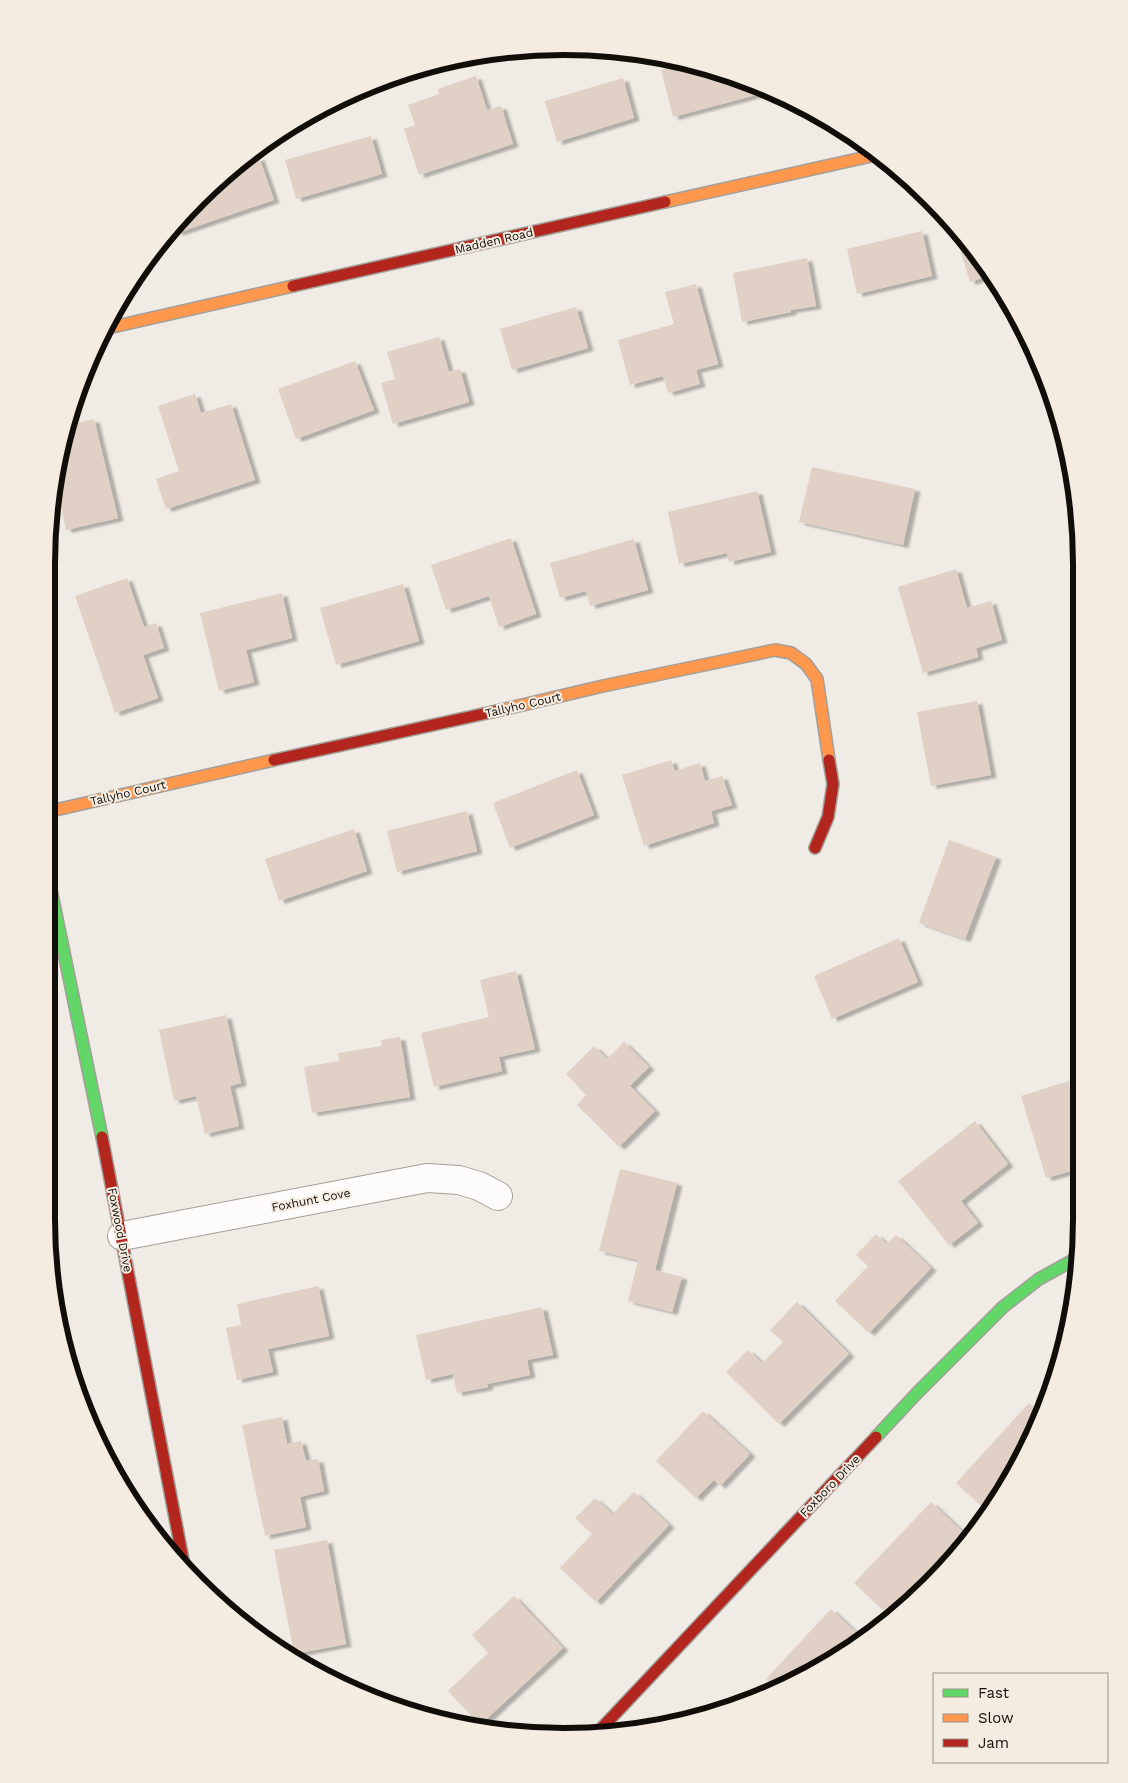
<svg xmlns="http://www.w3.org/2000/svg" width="1128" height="1783" viewBox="0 0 1128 1783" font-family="'Work Sans',sans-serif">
<defs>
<filter id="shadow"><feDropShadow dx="5.5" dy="3" stdDeviation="1" flood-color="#0004"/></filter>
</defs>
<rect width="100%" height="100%" fill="#f0ebe4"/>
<path fill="#e0d0c5" filter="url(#shadow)" d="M691 63 698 64 771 91 673 117 661 70Z
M476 76 487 110 501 106 513 144 419 175 404 129 415 125 408 105 439 94 438 89Z
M623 78 634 118 557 142 545 101Z
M371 136 382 174 296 199 285 160Z
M259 157 274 200 177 233 175 226 223 175 241 162 242 163Z
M922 231 932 276 857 294 847 249Z
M960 234 975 249 991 275 970 282 956 236Z
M807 258 816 306 791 310V312L742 322 733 273Z
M696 284 718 364 696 370 700 384 668 393 663 376 630 385 618 340 674 324 665 292Z
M576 307 588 348 512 370 500 329Z
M439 337 449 372 460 369 469 402 393 424 381 383 395 379 387 352Z
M355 361 374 410 296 439 278 389Z
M195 394 201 413 231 404 255 480 166 509 156 479 179 471 158 406Z
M94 419 118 518 66 530 55 481 70 425Z
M812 467 915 489 903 545 799 522Z
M757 491 771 552 729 562 727 553 679 564 668 512Z
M511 538 536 614 499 627 489 596 446 610 431 565Z
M634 539 648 590 590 606 586 591 560 598 550 563Z
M956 569 967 608 991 601 1002 640 976 648 978 657 923 673 898 587Z
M127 578 144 627 156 623 164 648 143 655 158 698 115 713 75 596Z
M403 584 419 641 336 665 320 608Z
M282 593 292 638 246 650 254 682 219 691 200 613Z
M977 701 991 775 931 786 917 712Z
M671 760 675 771 700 763 705 781 722 776 732 805 711 811 714 823 644 846 622 775Z
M577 770 594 815 510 848 493 803Z
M467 811 477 851 397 872 387 831Z
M354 829 367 871 279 901 265 859Z
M949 840 996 857 965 939 919 923Z
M899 938 918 982 832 1019 814 976Z
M516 971 535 1049 499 1057 502 1071 434 1087 421 1033 489 1017 480 980Z
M226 1015 241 1083 230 1086 239 1126 205 1134 196 1096 174 1101 159 1030Z
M400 1037 410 1097 312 1113 304 1067 339 1061 338 1053 382 1046 381 1040Z
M624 1042 649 1067 630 1086 655 1111 619 1147 577 1105 586 1095 566 1074 594 1046 607 1059Z
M1078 1078V1121L1072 1123 1078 1142V1169L1046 1178 1021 1096Z
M975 1121 1008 1164 961 1201 978 1223 949 1245 898 1181Z
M620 1169 677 1183 655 1270 682 1277 672 1312 628 1301 638 1260 599 1251Z
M876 1234 887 1244 896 1235 931 1268 869 1333 835 1301 868 1266 856 1255Z
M318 1286 329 1336 268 1349 273 1372 237 1380 226 1328 241 1325 237 1304Z
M797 1302 849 1354 779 1424 726 1372 748 1350 762 1363 783 1342 770 1330Z
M542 1307 553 1355 527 1360 530 1375 487 1384 488 1387 457 1393 453 1374 426 1380 416 1335Z
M1029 1403 1043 1416 1042 1417 988 1512 956 1483Z
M703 1411 750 1454 720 1486 714 1480 696 1498 656 1461Z
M282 1417 287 1444 301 1441 306 1461 318 1459 324 1491 300 1497 306 1527 265 1536 242 1425Z
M634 1492 669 1525 596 1602 560 1568 592 1534 575 1518 595 1498 612 1514Z
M931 1502 970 1539 904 1609 892 1619 854 1583Z
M327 1540 346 1644 294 1654 274 1550Z
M514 1596 563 1648 480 1725 448 1691 488 1653 472 1635Z
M831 1609 864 1640 851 1650 777 1689 766 1679Z"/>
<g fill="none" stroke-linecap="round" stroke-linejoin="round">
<g stroke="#a29f9a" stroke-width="30">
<path id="street" d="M122 1236 427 1178 459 1180 479 1186 498 1196"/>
</g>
<g stroke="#a29f9a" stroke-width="14">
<path id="fast" d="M51 890 102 1137
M876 1437 917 1393 1003 1307 1039 1279 1077 1258"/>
</g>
<g stroke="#a29f9a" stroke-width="14">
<path id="slow" d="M665 202 880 154
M108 328 293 286
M501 710 603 686 775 650 791 653 806 664 817 679 829 760
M51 811 274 760"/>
</g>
<g stroke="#a29f9a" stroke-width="14">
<path id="jam" d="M293 286 665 202
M274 760 501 710
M815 848 828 817 833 784 829 760
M102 1137 185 1570
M598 1732 876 1437"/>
</g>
<use href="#street" stroke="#fdfcfb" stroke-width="28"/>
<use href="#fast" stroke="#63d668" stroke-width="11"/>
<use href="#slow" stroke="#ff974d" stroke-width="11"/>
<use href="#jam" stroke="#b3261e" stroke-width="11"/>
</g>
<g text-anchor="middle" stroke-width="4" stroke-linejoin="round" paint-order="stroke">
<g font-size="12" fill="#110e0a" stroke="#f4ece0">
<text transform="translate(494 241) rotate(-13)" y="4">Madden Road</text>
<text transform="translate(523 705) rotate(-13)" y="4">Tallyho Court</text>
<text transform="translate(128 793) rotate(-13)" y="4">Tallyho Court</text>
<text transform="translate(311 1200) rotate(-11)" y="4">Foxhunt Cove</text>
<text transform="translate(120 1230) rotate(79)" y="4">Foxwood Drive</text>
<text transform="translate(830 1486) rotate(-46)" y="4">Foxboro Drive</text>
</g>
</g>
<path d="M0 0H1128V1783H0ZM564 55H564A509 509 0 0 1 1073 564V1219A509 509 0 0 1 564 1728H564A509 509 0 0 1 55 1219V564A509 509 0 0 1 564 55Z" fill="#f4ece0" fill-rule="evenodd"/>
<path fill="none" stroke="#110e0a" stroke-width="6" d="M564 55H564A509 509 0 0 1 1073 564V1219A509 509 0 0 1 564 1728H564A509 509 0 0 1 55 1219V564A509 509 0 0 1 564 55Z"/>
<rect x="933" y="1673" width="175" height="90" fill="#f4ece0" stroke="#99938a"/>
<rect x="943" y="1689" width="25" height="8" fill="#63d668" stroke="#99938a"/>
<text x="978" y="1698" font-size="15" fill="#110e0a">Fast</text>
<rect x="943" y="1714" width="25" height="8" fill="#ff974d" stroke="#99938a"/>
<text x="978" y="1723" font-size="15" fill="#110e0a">Slow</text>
<rect x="943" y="1739" width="25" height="8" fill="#b3261e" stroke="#99938a"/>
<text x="978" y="1748" font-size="15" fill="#110e0a">Jam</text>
</svg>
